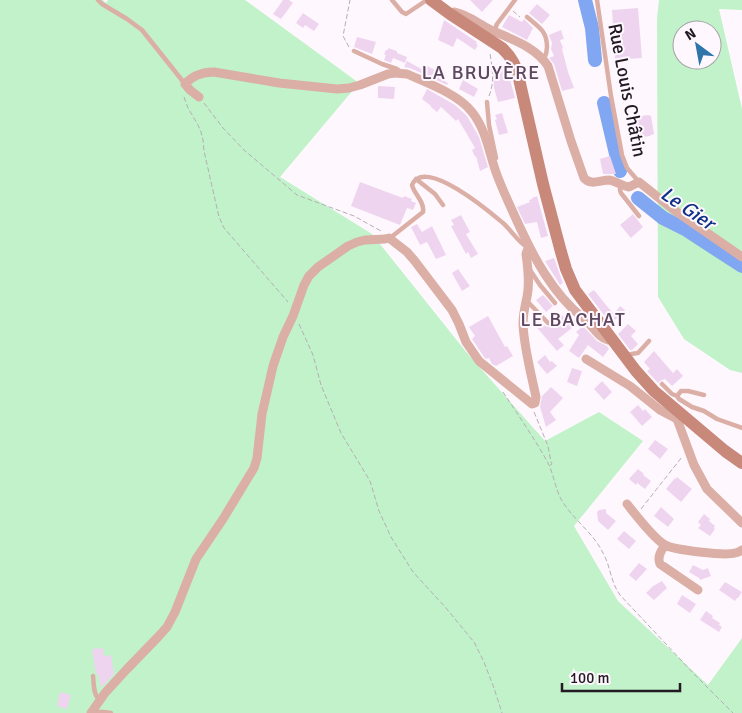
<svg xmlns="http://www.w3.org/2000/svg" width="742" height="713" viewBox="0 0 742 713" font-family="Signika,sans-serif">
<rect width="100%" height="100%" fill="#fef8fe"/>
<path fill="#c1f2c9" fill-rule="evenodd" d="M0 0H103L106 3 108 0H245L359 83 280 177 372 234 467 353 545 441 599 412 643 441 574 526 618 601 708 685 742 638V713H0Z
M659 0H742V10L719 9 742 109V373L730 370 684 339 658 297 657 19ZM682 30H712V60H682Z"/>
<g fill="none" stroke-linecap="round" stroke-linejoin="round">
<path stroke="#81a6f2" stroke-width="14" d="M585 0 592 28 595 60
M604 103 620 171
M638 198 663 218 685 229 742 266"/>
</g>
<path fill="#efd4f0" d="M283 0H289L293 3 281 19 273 14Z
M470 0H493L482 12Z
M537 4 550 15 542 24 529 13Z
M638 8 642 58 615 60 612 10Z
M303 13 319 24 314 31 305 25 303 28 296 23Z
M509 15 522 22 524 19 533 28 527 40 502 27Z
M444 20 477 42 476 44 478 45 475 50 457 38 453 47 438 40Z
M561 30 564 39 560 40 563 48 562 49 568 72 574 88 562 91 554 64 549 58 554 56 551 49 552 43 549 35Z
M357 37 376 42 372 54 354 47Z
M388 48 397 51V53L407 57 405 63 393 58 391 63 384 60 386 55 384 54 386 50H388Z
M407 61 425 71 427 66 437 71 435 74 439 78 448 83 447 85 410 68 404 67Z
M507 67 515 98 498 102 494 88 493 71Z
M463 80 478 89 474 97 459 89Z
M378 86 395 87 394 99 378 98Z
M427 89 455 105 467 116 479 137 488 167 480 171 476 156 475 157 472 150 475 148 458 119 456 121 441 107 437 112 431 107V106L422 99Z
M502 113 508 133 499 135 495 120 497 119 495 115Z
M648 115 651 116 654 134 651 135 650 136 635 138 633 117Z
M610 156 616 174H603L600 159Z
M360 182 403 198 404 196 412 199 411 201 416 203 413 210 407 208 400 225 351 206Z
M537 196 548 236 541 238 537 222 525 224 517 207 530 202 529 200 532 199V198Z
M633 214 643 227 631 238 620 225Z
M461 215 470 232 466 234 478 254 471 258 468 252 466 254 451 226 454 225 451 220Z
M417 224 422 232 432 226 446 255 436 259 427 242 420 245 411 227Z
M554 258 563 283 560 285 545 261Z
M458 269 470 286 462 291 452 273Z
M594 290 606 305 614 314 620 306 625 310 622 315 610 323 588 294Z
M543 295 553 306 546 312 536 300Z
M562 315 572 328 558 339 564 345 557 351 533 323 538 318 545 326 549 327 552 323Z
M488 316 505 347 507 346 513 356 496 366 492 364 489 358 486 359 484 357 472 339 475 336 469 327Z
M628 324 636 331 631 336 638 344 632 350H630L618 334Z
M583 326 597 341 607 346 609 349 603 357 588 345 579 358 569 351 579 335 576 332Z
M654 351 673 373 677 369 683 376 672 386 665 379 660 381 658 383 647 371 650 369 644 362Z
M545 355 550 362 552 361 557 366 547 374 537 362Z
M572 368 582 371 577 386 567 382Z
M602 381 612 392 604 400 594 389Z
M551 387 563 398 550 412 556 420 546 427 540 407 542 396Z
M638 405 643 411 645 409 652 417 642 426 630 412Z
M655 440 668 449 660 459 648 449Z
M638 469 644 474 643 475 651 481 645 489 637 483 636 485 629 479Z
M677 477 692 489 681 502 666 489 675 478 676 479Z
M661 507 674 519 668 527 654 516Z
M606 509V513L616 521 608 530 598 521 597 512 599 510Z
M704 514 710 519 709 521 715 526 714 528 715 529 710 536 698 528 701 525 698 522Z
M624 531 636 541 629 549 617 539Z
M639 563 647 569 636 581 629 575Z
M693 565 703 570 708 568 711 576 700 580 699 578 689 572Z
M662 581 667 588 654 600 646 593 653 586Z
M725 582 742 592 738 598H737L735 601 719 590Z
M682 595 696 604 690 613 677 604Z
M706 611 713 616 712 618 720 623 719 625 722 627 719 632 700 620Z
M103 648 104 656 111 655 114 674 101 688 98 674H96L92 649Z
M60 692 71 695 67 709 57 706Z"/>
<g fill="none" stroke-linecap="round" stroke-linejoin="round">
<path stroke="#b5aeb5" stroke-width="1" stroke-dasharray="5 2.5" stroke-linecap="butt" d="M513 11 520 17
M349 47 343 36 350 0
M489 96C495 82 492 68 490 53
M184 97 188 108 198 125 201 132 203 140 204 151 219 217 224 228 288 302
M204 103 223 128 244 150 297 195 354 216 381 231
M299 324 313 355 321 385 341 433 370 481 379 511 391 537 413 572 446 608 474 642 484 662 494 688 502 713
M503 392C518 415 535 439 548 463 554 475 555 488 561 499 572 519 593 532 603 553 611 567 610 581 620 595L695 675 733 713
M534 412 548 446 551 462 552 464 549 466
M641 509 682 457"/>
<path stroke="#dbafa5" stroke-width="4.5" d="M98 0 102 4 127 19 142 30 185 84
M392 0 402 12 406 14 427 0
M597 0 611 96 622 155 627 168 639 182
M527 17C539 27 547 31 547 47 547 52 546 55 544 59
M494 31 497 24 515 0
M354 51 382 64 397 69 401 72
M487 102 489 125 496 158
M416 179 435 194 443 205
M620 184V190L621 193 639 216
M390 238 423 212C425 202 414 194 412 185 424 156 490 212 503 223 512 231 518 242 528 248
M530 270 540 285 555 303
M527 301 548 323
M627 357 631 354 638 353 649 341
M662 384 672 394 677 396
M704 395 688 391H681L677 396 679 399 692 407 704 411 717 419 742 428
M93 676C94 684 93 694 99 700
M93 712H104L111 713"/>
<path stroke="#dbafa5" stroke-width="9" d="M454 12C466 14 478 23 489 29 510 39 535 46 548 66L571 141 584 178C591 186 600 180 609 180 616 181 622 186 629 187L639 182 674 210 742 257
M199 97 190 90 185 84C193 75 203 72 214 72L279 83 337 89 349 88 360 85 388 74 395 73 407 74C427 83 458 94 472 112 487 131 489 154 497 175 503 191 510 206 517 221 533 256 552 293 583 318 592 324 597 337 608 340L612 338
M586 359 630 386 660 410 677 419 681 415
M677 419 694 465 707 489 742 523
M627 504C636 515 653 538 665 545 674 550 725 556 735 553 738 553 739 552 742 550
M665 545C661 551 657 557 660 564L698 590
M91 713 105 693 127 669 158 637 167 627 175 612 196 559 223 519 254 468 257 458 262 414 273 366 283 337 293 316 304 285 309 276 318 267 348 246 357 242 365 240 385 239 389 238 407 252 414 260 452 310 459 324 466 342 479 361 532 404 535 403 536 397C531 373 524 348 523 324 523 314 525 306 527 297 530 283 528 268 526 254L527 251 530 248"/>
<path stroke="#c8897b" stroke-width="12" d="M431 0 450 14 502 48C512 57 516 66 519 79L543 184 561 252 566 269 575 290 636 371 654 391 725 451 742 463"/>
</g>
<g text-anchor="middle" stroke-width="4" stroke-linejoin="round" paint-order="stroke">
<g font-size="19" fill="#231a24" stroke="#fef8fe">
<text transform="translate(628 90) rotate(79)" y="7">Rue Louis Châtin</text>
</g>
<g font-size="20" letter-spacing="1" fill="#5e485f" stroke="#fef8fe">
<text x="481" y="79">LA BRUYÈRE</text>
<text x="573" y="326">LE BACHAT</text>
</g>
<g font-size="20" font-style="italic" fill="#0f3187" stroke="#fef8fe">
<text transform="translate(688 208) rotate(34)" y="7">Le Gier</text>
</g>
</g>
<g transform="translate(697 45) rotate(328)"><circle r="24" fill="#fef8fe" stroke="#a69fa7"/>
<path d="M0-4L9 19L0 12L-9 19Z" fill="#2e75aa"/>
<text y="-8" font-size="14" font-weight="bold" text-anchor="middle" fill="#231a24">N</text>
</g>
<path d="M562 683v8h118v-8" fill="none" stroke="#231a24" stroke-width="2.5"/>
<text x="570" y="683" font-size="15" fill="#231a24" stroke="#fef8fe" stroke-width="4" paint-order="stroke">100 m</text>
</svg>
